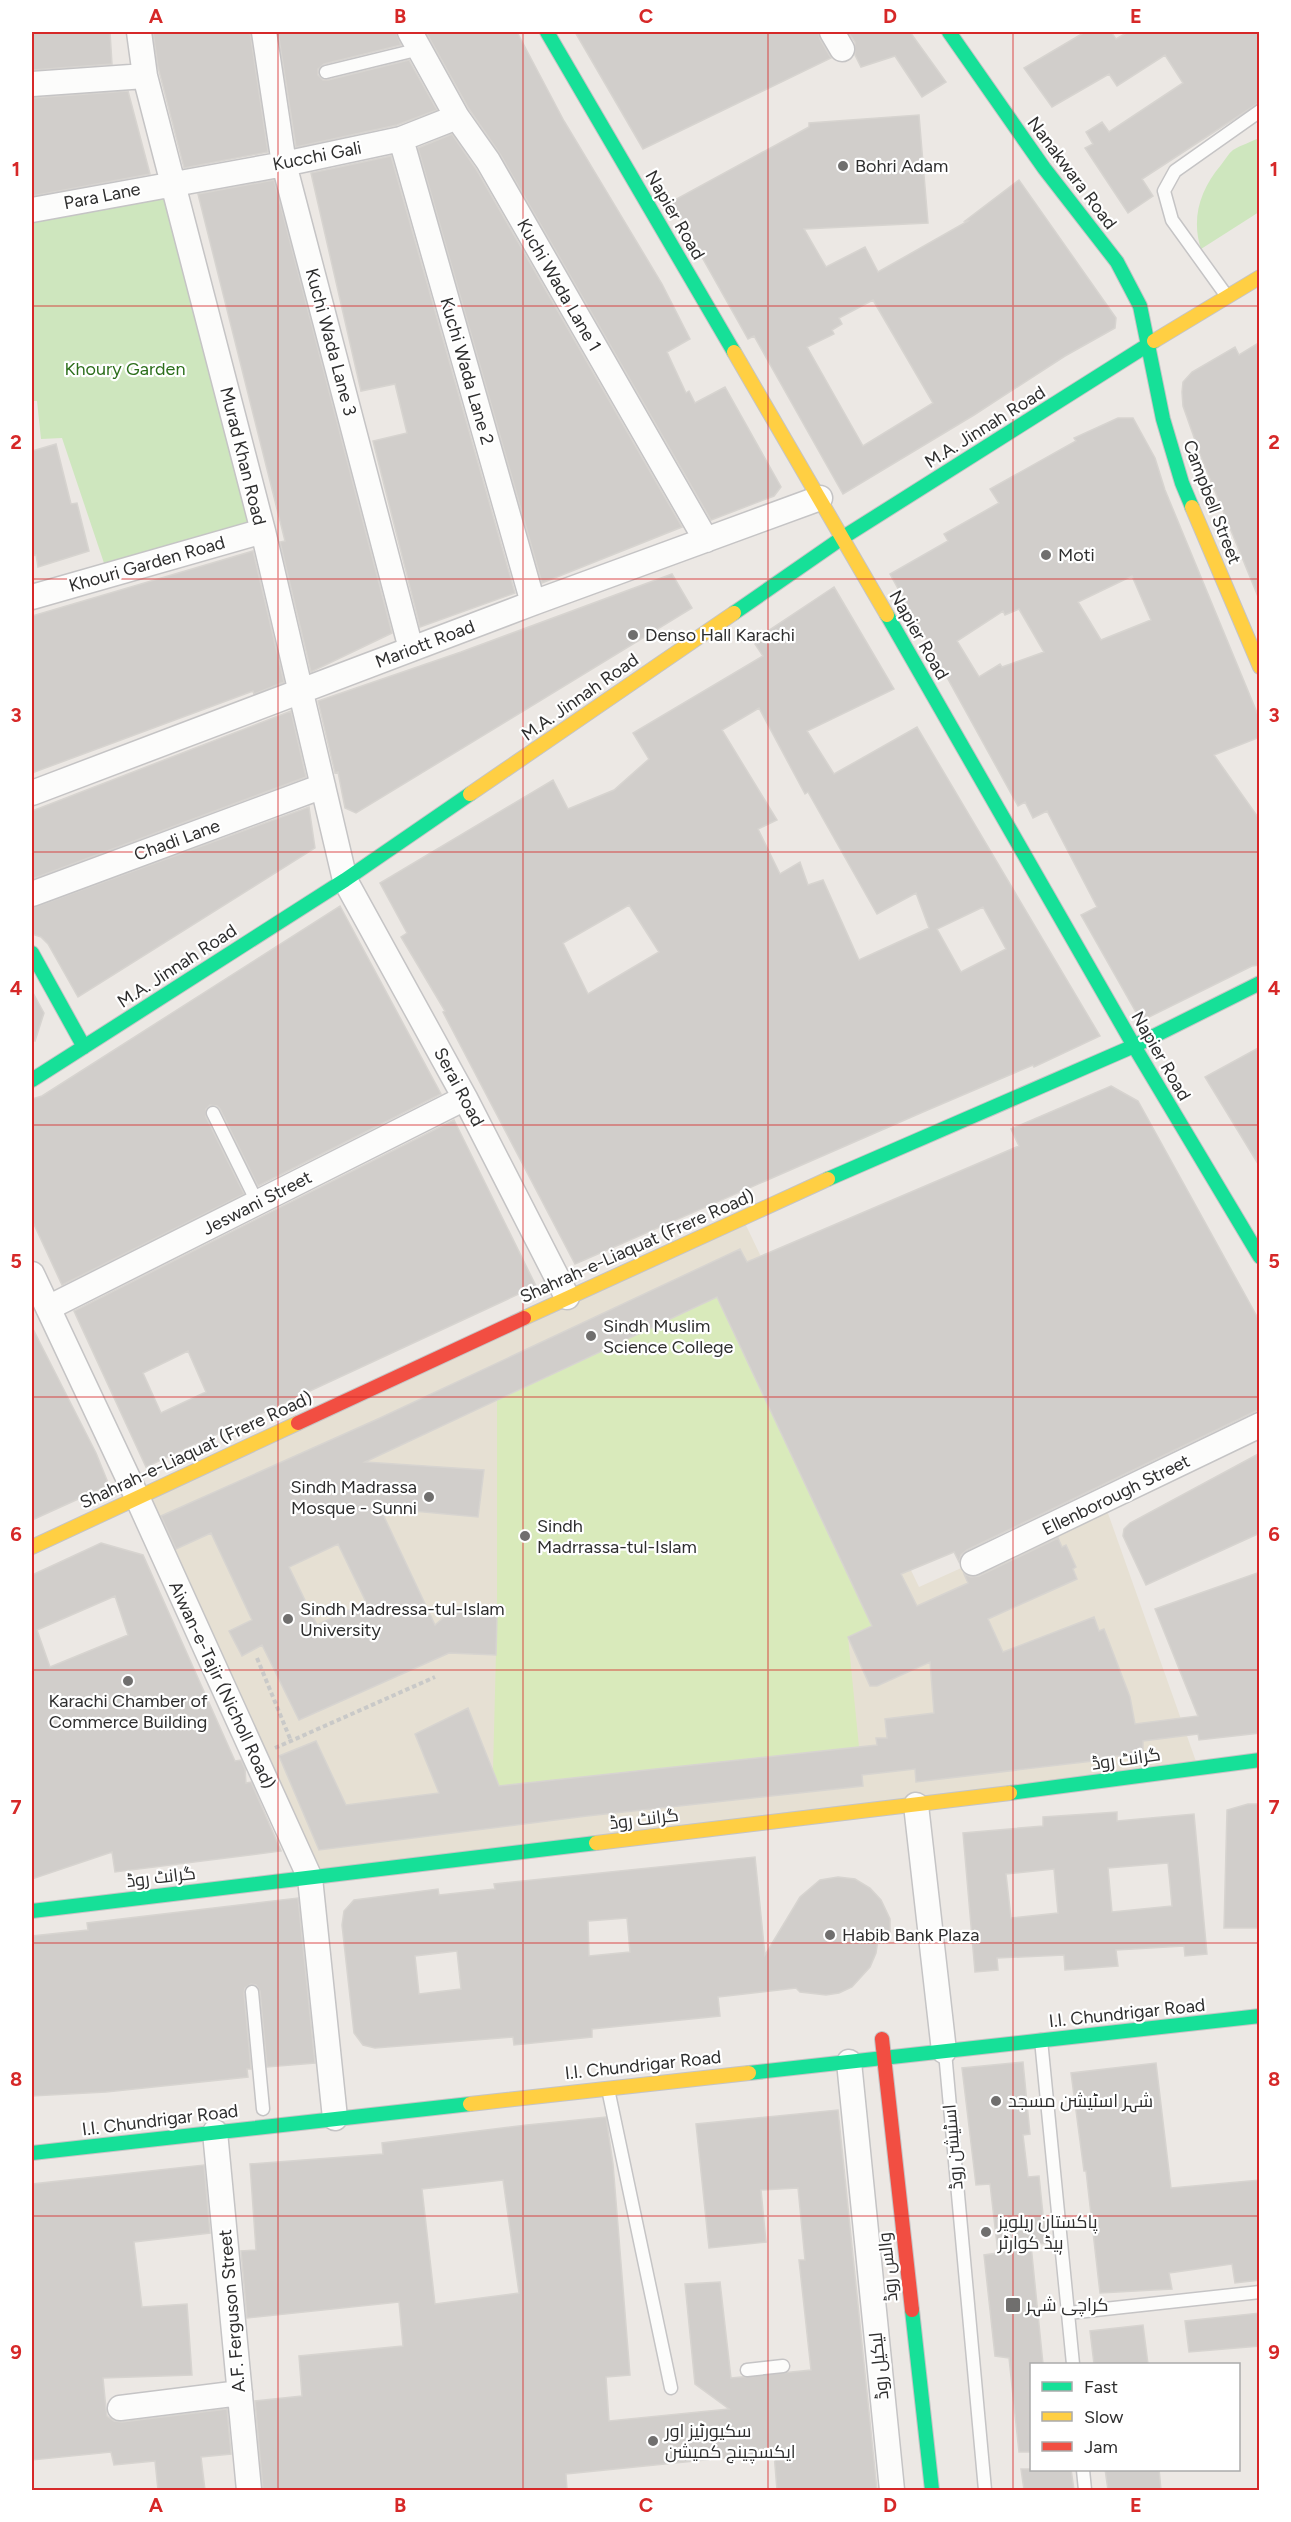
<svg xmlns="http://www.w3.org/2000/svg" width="1291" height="2522" viewBox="0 0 1291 2522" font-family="Figtree,Cairo,sans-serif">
<rect width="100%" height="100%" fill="#ece8e4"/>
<path fill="#e6e0d3" d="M742 1217 919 1587 1093 1509 1104 1502 1198 1767 310 1878 137 1498Z"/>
<path fill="#cee6be" d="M1259 138V212L1201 249C1191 218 1200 190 1221 165 1225 160 1228 154 1233 150 1241 145 1251 142 1259 138Z
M172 183 263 531 108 575 62 438 41 439 37 401H32V210Z"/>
<path fill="#d9eabb" d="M717 1297 873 1626 848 1637 859 1747 496 1786 493 1770 497 1614V1400Z"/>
<path fill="#d1cecb" stroke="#d7d4d0" stroke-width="1.5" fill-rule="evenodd" d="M32 32H110L112 64 32 70Z
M153 32H250L268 152 184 168 158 67Z
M278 32H396L401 45 324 64 318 69V75L323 80H328L409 60 437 110 397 125 296 147Z
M426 32H517L564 121 662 284 690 339 667 352 686 393 689 391 695 403 725 387 781 487 774 496 711 520 500 154 469 109Z
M575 32H818L820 39 831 58 643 149Z
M848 32H910L946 82 922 97 895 56 861 67 855 55V42Z
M1085 32H1111L1116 39 1128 32H1260V102L1142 179 1153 196 1128 213 1085 148 1093 144 1086 132 1102 122 1109 132 1183 83 1165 55 1117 86 1109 74 1052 107 1024 68Z
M128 91 150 174 32 196V98Z
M919 115 928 223 804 229 826 267 865 247 878 272 968 221H965L1019 180 1116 318 1115 328 1065 356 974 415 843 494 754 336 748 339 671 202 809 127V123ZM873 300 933 403 863 446 807 347 834 334 832 330 842 324 839 318Z
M452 134 476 169 682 527 542 583 418 148Z
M391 156 515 593 420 627 373 441 407 433 395 384 361 391 311 173Z
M274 180 392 633 311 672 280 542 285 541 198 194Z
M1260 342V599H1259L1201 457 1183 406 1182 392 1183 382 1192 372 1235 347 1239 355Z
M1118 418H1133L1155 458 1165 490 1260 720V737L1214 755 1260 820V965L1252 966 1141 1021 1081 915 1097 907 1047 811 1033 818 1025 802 1018 806 890 574 948 541 944 534 999 503 990 489 1076 441 1074 438ZM1132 576 1151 620 1101 640 1078 602ZM1019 609 1044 652 1002 667 1000 664 979 677 957 641 1003 611 1005 615Z
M56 444 71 504 77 503 89 551 38 567 36 555 32 556V451Z
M253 551 284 682 254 694 253 691 32 773V616Z
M672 574 692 608 356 813 345 808 338 772 335 773 318 701 461 652Z
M834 587 894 689 807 731 834 774 917 727 1100 1036 1034 1067 1033 1065 923 1112 575 1264 443 1012 445 1011 401 937 407 933 380 883 553 780 568 809 614 790 649 759 633 733 763 656 753 641ZM759 708 805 794 808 792 877 914 916 893 929 928 859 960 823 880 808 885 800 862 780 874 758 829 777 820 722 730ZM629 905 659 952 588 994 563 943ZM983 907 1006 949 961 972 937 929Z
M291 711 306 777 32 879V811Z
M309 807 315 848 78 997 48 944 41 937 32 934V908Z
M340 906 441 1094 258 1186 220 1109 217 1106 210 1105 206 1109V1117L244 1194 62 1285 32 1220V1099L42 1096Z
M32 991 44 1013 35 1041 32 1040Z
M1260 1047V1167L1205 1077Z
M1111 1086 1138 1101 1260 1322V1409L967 1550 961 1555 959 1562 954 1552 901 1574 917 1606 968 1583 964 1574 971 1577 979 1576 1058 1538 1062 1547 1066 1545 1076 1567 1073 1569 1077 1579 988 1619 1003 1652 1094 1617 1099 1631 1104 1629 1130 1697 1135 1724 1198 1716 1155 1609 1260 1572V1733L1199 1740 1198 1734 1143 1741V1754L1101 1757V1760L916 1782 915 1769 862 1775 863 1786 587 1816 319 1850 279 1756 316 1741 346 1805 439 1793 415 1734 468 1708 499 1786 877 1745 876 1738H887L885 1719 934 1713 930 1662 877 1686H870L848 1637 872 1626 717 1297 365 1462 484 1470 478 1517 380 1508 435 1625 451 1611 497 1614 496 1655 449 1653 299 1720 262 1645 242 1656 229 1631 252 1620 211 1533 176 1549 161 1516 380 1418 740 1249 747 1262 1019 1146 1011 1129ZM338 1544 366 1602 317 1625 289 1567Z
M454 1120 536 1286 146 1467 74 1311ZM188 1351 206 1392 161 1413 143 1373Z
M32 1327 96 1453 109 1485 32 1520Z
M1260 1453V1533L1146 1585 1123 1536 1124 1529 1130 1523Z
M101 1543 143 1555 235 1761 241 1760 245 1769 246 1783 251 1782 281 1851 115 1872 112 1852 32 1879V1575ZM115 1596 128 1635 50 1667 37 1630Z
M1248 1804H1260V1928H1224L1227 1810Z
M1117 1812V1821L1194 1814 1207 1954 1185 1956 1184 1946 1116 1950 1118 1966 1065 1970 1064 1955 997 1958 998 1970 975 1972 963 1833 1043 1826V1817ZM1168 1863 1172 1906 1112 1912 1108 1868ZM1054 1869 1058 1913 1011 1918 1006 1874Z
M755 1857 765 1955 800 1897 820 1880 838 1877 855 1879 870 1888 881 1900 890 1919V1939H878L876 1953 870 1967 852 1987 839 1993 826 1995 800 1992 796 1988 718 1997 720 2016 592 2029V2037L514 2045 513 2037 375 2048 363 2045 354 2033 342 1925 344 1911 354 1900 438 1889 439 1895 495 1889 494 1884ZM627 1918 630 1952 589 1956 588 1921ZM457 1951 461 1989 419 1994 415 1956Z
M298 1898 315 2063 267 2067 260 1991 256 1985 251 1984 245 1988 244 1993 251 2069H247L248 2077 106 2092 32 2096V1936L88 1930 87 1923Z
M1023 2062 1030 2134 1023 2135 1028 2177 1039 2176 1046 2243 1031 2245 1043 2364H1032V2452H1019L1009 2358 995 2356 984 2255 998 2253 990 2184 976 2185 962 2068Z
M1156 2063 1171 2188 1260 2180V2280L1235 2283 1232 2264 1169 2273 1172 2289 1100 2293 1086 2171H1084L1071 2073Z
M838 2110 877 2490H777L774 2453 566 2474 567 2490H263L255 2401 302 2396 299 2356 403 2346 399 2302 247 2318 241 2251 256 2250 250 2164 383 2154 382 2143 527 2125 606 2117 613 2164 630 2375 606 2377 609 2421 729 2409 695 2384 685 2284 720 2282 731 2378 811 2370 799 2260H805L798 2188 761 2190 766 2242 709 2248 696 2124ZM503 2180 519 2293 435 2304 422 2189Z
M204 2165 210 2233 134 2242 142 2307 187 2304 192 2375 103 2378 106 2409 107 2416 114 2421 122 2422 227 2409 231 2454 201 2457 205 2490H158L155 2461 114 2465 111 2452 32 2460V2184Z
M1260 2313V2346L1189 2352 1185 2321Z
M1143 2325 1148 2364H1094L1090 2331Z
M1021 2469H1071L1074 2490H1024Z
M1105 2469H1159L1161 2490H1108Z"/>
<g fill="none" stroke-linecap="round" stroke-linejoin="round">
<g stroke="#c5c4c5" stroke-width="15">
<path id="lane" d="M326 72 420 49
M1226 295 1172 220 1164 191 1175 171 1260 111
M213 1113 257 1202
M252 1992 263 2109
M1041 2040 1073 2364
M945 2052 985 2490
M608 2089 671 2388
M1068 2313 1260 2292
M747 2370 783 2366
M1083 2470 1085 2490"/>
</g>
<g stroke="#c5c4c5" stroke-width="27">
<path id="street" d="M139 32 145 76 263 531 345 880 465 1098 567 1297
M264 32 284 164 411 649
M410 32 457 117 488 161 706 540
M832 32 842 49
M32 84 145 76
M401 139 533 603
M32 210 284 164 401 139 457 117
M32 597 263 531
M32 793 533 603 820 498
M32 894 323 786
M32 1274 137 1497 310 1878 335 2118
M48 1308 465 1098
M973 1563 1260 1425
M916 1805 944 2051
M849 2062 892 2490
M215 2132 249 2490
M120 2408 240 2393"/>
</g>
<g stroke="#c5c4c5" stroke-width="16">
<path id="fast" d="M547 32 734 352
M949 32 1044 168 1117 262 1140 306 1163 419 1182 483 1192 507
M734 613 842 538 1154 341
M887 615 1134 1046 1260 1257
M32 953 84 1047
M32 1080 345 880 470 794
M828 1179 1134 1046 1260 983
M1010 1793 1260 1760
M32 1911 596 1843
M749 2073 1260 2016
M32 2153 470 2104
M912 2310 932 2490"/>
</g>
<g stroke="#c5c4c5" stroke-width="16">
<path id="slow" d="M1154 341 1260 277
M734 352 887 615
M1192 507 1260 667
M470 794 734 613
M524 1318 828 1179
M32 1547 298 1423
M596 1843 1010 1793
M470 2104 749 2073"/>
</g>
<g stroke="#c5c4c5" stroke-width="16">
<path id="jam" d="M298 1423 524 1318
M882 2039 912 2310"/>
</g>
<path stroke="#c9c9c8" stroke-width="4" stroke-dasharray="4.5 3" stroke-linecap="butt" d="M257 1658 291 1741
M275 1748 435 1677"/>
<use href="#lane" stroke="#fcfcfb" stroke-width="12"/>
<use href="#street" stroke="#fcfcfb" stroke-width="24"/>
<use href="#fast" stroke="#16e098" stroke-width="14"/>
<use href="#slow" stroke="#ffcf43" stroke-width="14"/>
<use href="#jam" stroke="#f24e42" stroke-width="14"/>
</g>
<path fill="none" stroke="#d62828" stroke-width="1.5" stroke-opacity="0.55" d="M278 32V2490M523 32V2490M768 32V2490M1013 32V2490M32 306H1260M32 579H1260M32 852H1260M32 1125H1260M32 1397H1260M32 1670H1260M32 1943H1260M32 2216H1260"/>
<g fill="#706f6e" stroke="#fff" stroke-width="2">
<circle cx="843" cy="166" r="6"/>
<circle cx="1046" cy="555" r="6"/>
<circle cx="633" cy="635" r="6"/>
<circle cx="591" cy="1336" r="6"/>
<circle cx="429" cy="1497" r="6"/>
<circle cx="525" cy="1536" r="6"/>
<circle cx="288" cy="1619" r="6"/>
<circle cx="128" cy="1681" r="6"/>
<circle cx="830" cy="1935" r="6"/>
<circle cx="996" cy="2101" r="6"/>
<circle cx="986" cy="2232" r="6"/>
<rect x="1005" y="2297" width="16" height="16" rx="3"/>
<circle cx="653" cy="2441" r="6"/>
</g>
<g text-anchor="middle" stroke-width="4.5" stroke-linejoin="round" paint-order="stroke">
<g font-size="18" fill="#2e2e2e" stroke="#fff">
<text transform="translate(317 156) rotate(-11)" y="6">Kucchi Gali</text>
<text transform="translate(1072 173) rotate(53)" y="6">Nanakwara Road</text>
<text transform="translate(102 196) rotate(-11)" y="6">Para Lane</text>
<text transform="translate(675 215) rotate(60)" y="6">Napier Road</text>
<text transform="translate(559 285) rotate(60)" y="6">Kuchi Wada Lane 1</text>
<text transform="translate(331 342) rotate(75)" y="6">Kuchi Wada Lane 3</text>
<text transform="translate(467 371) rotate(74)" y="6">Kuchi Wada Lane 2</text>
<text transform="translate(985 427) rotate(-32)" y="6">M.A. Jinnah Road</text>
<text transform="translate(243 456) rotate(76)" y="6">Murad Khan Road</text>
<text transform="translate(1212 502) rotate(69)" y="6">Campbell Street</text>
<text transform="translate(147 564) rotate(-16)" y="6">Khouri Garden Road</text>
<text transform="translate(919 635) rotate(60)" y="6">Napier Road</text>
<text transform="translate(425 644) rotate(-21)" y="6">Mariott Road</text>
<text transform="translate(580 697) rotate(-35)" y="6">M.A. Jinnah Road</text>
<text transform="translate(177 840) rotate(-20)" y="6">Chadi Lane</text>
<text transform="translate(177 966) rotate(-33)" y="6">M.A. Jinnah Road</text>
<text transform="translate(1161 1056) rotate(60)" y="6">Napier Road</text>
<text transform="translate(459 1087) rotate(62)" y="6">Serai Road</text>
<text transform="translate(257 1203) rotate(-27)" y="6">Jeswani Street</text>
<text transform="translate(637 1246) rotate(-24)" y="6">Shahrah-e-Liaquat (Frere Road)</text>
<text transform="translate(196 1450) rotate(-25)" y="6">Shahrah-e-Liaquat (Frere Road)</text>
<text transform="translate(1116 1495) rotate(-26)" y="6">Ellenborough Street</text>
<text transform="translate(222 1685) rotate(65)" y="6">Aiwan-e-Tajir (Nicholl Road)</text>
<text transform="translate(1126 1759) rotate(-8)" y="6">گرانٹ روڈ</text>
<text transform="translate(644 1819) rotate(-7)" y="6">گرانٹ روڈ</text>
<text transform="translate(161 1877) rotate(-7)" y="6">گرانٹ روڈ</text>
<text transform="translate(1127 2013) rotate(-6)" y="6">I.I. Chundrigar Road</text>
<text transform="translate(643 2065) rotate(-6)" y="6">I.I. Chundrigar Road</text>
<text transform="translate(160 2120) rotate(-7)" y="6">I.I. Chundrigar Road</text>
<text transform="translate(953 2147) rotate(-95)" y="6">اسٹیشن روڈ</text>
<text transform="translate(888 2267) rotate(-96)" y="6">والس روڈ</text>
<text transform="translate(232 2311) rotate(-95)" y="6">A.F. Ferguson Street</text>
<text transform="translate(879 2366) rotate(-96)" y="6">لیکیل روڈ</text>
</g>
<g font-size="18" fill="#2e2e2e" stroke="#fff" text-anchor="start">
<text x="855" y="172">Bohri Adam</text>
<text x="1058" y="561">Moti</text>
<text x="645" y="641">Denso Hall Karachi</text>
<text x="603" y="1332">Sindh Muslim<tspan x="603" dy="21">Science College</tspan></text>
<text x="417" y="1493" text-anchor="end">Sindh Madrassa<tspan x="417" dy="21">Mosque - Sunni</tspan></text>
<text x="537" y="1532">Sindh<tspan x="537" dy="21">Madrrassa-tul-Islam</tspan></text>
<text x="300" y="1615">Sindh Madressa-tul-Islam<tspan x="300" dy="21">University</tspan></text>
<text x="128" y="1707" text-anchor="middle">Karachi Chamber of<tspan x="128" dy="21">Commerce Building</tspan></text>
<text x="842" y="1941">Habib Bank Plaza</text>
<text x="1008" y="2107">شہر اسٹیشن مسجد</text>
<text x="998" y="2228">پاکستان ریلویز<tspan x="998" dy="21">ہیڈ کوارٹر</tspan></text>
<text x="1026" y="2311">کراچی شہر</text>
<text x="665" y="2437">سکیورٹیز اور<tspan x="665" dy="21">ایکسچینج کمیشن</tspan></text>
</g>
<g font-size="18" fill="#2c6e1b" stroke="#fff">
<text x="125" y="375">Khoury Garden</text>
</g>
</g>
<rect width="1291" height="2522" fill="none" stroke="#ffffff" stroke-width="66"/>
<rect x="1030" y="2363" width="210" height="108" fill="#ffffff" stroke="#ababab" stroke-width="1.5"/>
<rect x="1042" y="2382" width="30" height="9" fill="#16e098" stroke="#ababab" stroke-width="1.5"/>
<text x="1084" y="2393" font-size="18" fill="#2e2e2e">Fast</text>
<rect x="1042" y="2412" width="30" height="9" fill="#ffcf43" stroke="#ababab" stroke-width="1.5"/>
<text x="1084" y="2423" font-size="18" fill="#2e2e2e">Slow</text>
<rect x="1042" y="2442" width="30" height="9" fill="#f24e42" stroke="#ababab" stroke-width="1.5"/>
<text x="1084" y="2453" font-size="18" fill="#2e2e2e">Jam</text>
<rect x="33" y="33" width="1225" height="2456" fill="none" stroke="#d62828" stroke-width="2"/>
<g font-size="20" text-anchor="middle" font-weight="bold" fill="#d62828">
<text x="156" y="23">A</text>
<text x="400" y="23">B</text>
<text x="646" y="23">C</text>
<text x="890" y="23">D</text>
<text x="1136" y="23">E</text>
<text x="16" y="176">1</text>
<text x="1274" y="176">1</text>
<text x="16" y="449">2</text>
<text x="1274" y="449">2</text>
<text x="16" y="722">3</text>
<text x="1274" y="722">3</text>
<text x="16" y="995">4</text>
<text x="1274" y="995">4</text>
<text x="16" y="1268">5</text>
<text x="1274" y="1268">5</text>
<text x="16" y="1541">6</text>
<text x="1274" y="1541">6</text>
<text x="16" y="1814">7</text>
<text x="1274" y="1814">7</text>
<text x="16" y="2086">8</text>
<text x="1274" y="2086">8</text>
<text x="16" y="2359">9</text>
<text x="1274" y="2359">9</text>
<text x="156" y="2512">A</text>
<text x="400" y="2512">B</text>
<text x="646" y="2512">C</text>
<text x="890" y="2512">D</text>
<text x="1136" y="2512">E</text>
</g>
</svg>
